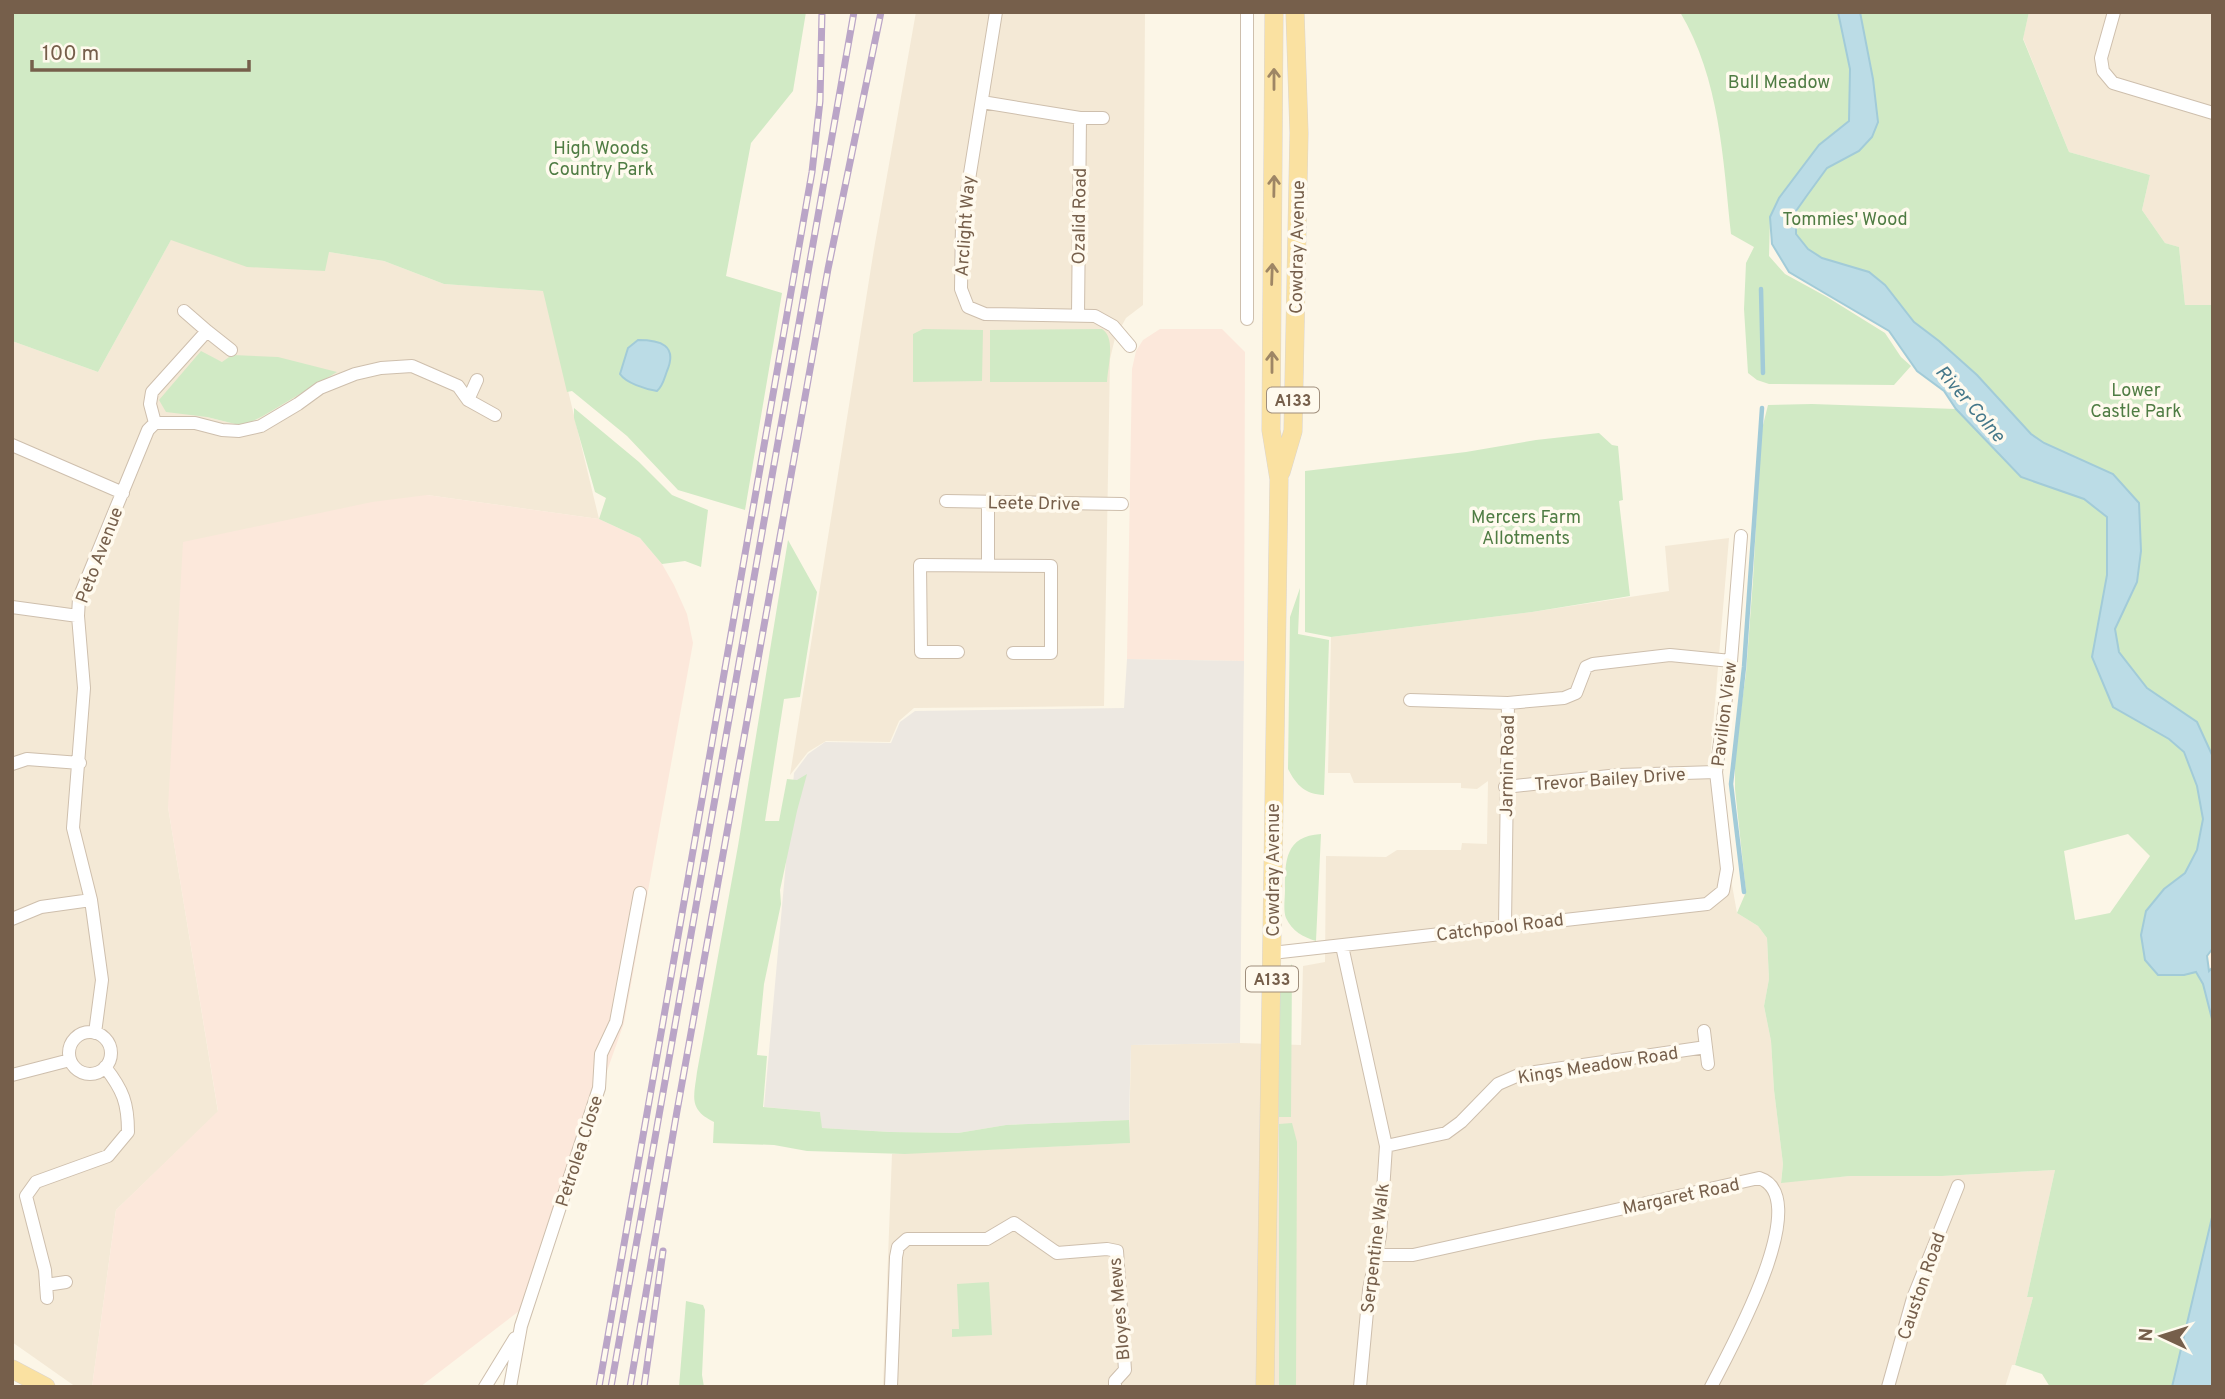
<svg xmlns="http://www.w3.org/2000/svg" width="2225" height="1399" viewBox="0 0 2225 1399" font-family="Overpass,sans-serif">
<rect width="100%" height="100%" fill="#fcf6e7"/>
<path fill="#f4e9d6" fill-rule="evenodd" d="M916 12H1145L1143 305 1126 318 1115 338 1110 359 1104 706 914 708 899 721 890 742 826 741 808 752 790 775 874 249Z
M2029 12H2213V305H2185L2179 247 2165 243 2142 210 2150 175 2069 152 2023 38Z
M172 238 329 252 384 261 444 284 544 291 599 519 427 495 168 807 218 1112 116 1210 92 1387H76L12 1342V341L98 372ZM200 352 222 362 336 372 263 416 243 426 207 417Z
M1729 538 1710 761 1737 913 1758 926 1767 938 1769 979 1764 1006 1771 1041 1774 1090 1783 1164 1781 1182 1850 1176H1942L2055 1170 2027 1297H2033L2015 1365H2012L2005 1387H883L892 1154 1129 1143 1131 1045 1240 1043 1301 1045 1303 966 1325 962 1326 856 1386 857 1397 850H1461L1462 843 1487 844 1488 781 1477 789 1461 788V783H1354L1350 773H1328L1331 637 1532 612 1669 591 1665 546Z"/>
<path fill="#fce8db" d="M1160 329H1222L1245 352 1244 661 1127 659 1132 369 1136 351 1143 340Z
M427 495 599 519 640 538 662 564 674 585 687 614 693 643 624 1023 523 1308 420 1387H92L116 1210 218 1111 168 807 183 542 372 502Z"/>
<path fill="#ede8e1" d="M1127 659 1244 661 1240 1043 1131 1045 1129 1120 1006 1125 958 1133 891 1132 821 1128 820 1112 764 1107 794 773 808 754 825 742 891 743 900 722 915 711 1124 708Z"/>
<path fill="#d1eac5" fill-rule="evenodd" d="M12 12H806L793 91 751 143 726 276 782 293 745 510 678 490 627 436 572 391 567 392 543 291 444 284 384 261 329 252 325 271 247 267 171 240 98 372 12 341Z
M1680 12H1838L1850 69 1849 121 1819 145 1770 219 1769 256 1785 274 1827 297 1885 333 1901 357 1911 366 1894 385 1769 384 1757 380 1748 373 1744 309 1746 263 1754 247 1731 234C1723 159 1720 79 1680 12Z
M1860 12H2029L2023 39 2069 152 2150 175 2142 210 2165 243 2179 247 2185 305H2213V757L2197 722 2147 688 2119 652 2115 629 2137 582 2141 551 2044 443 2031 434 1977 375 1939 341 1914 322 1885 285 1869 272 1823 258 1808 249 1796 234V211L1808 194 1827 168 1859 151 1878 122 1873 79Z
M923 329 983 330 982 381 913 382V334Z
M1102 329C1116 338 1108 365 1107 382H990V330Z
M201 351 222 362 232 355 278 357 337 372 263 416 243 426 207 417 166 412 159 400Z
M1812 404 1956 409 2021 477 2084 499 2107 517V575L2093 657 2113 707 2169 739 2184 752 2197 786 2203 819 2197 850 2185 873 2164 889 2184 975 2196 972 2203 984 2213 1023V1213L2172 1387H2050L2042 1374 2015 1365 2033 1297H2027L2055 1170 1942 1176H1850L1781 1183 1783 1164 1774 1090 1771 1041 1764 1006 1769 979 1767 938 1758 926 1737 913 1746 892 1735 789V753L1746 673 1753 580 1761 433 1768 405ZM2128 834 2150 856 2110 913 2075 920 2064 851Z
M574 408 639 462 672 495 708 510 701 567 685 561 662 564 640 538 599 519 606 498 595 492 574 418Z
M1599 433 1612 445 1618 446 1623 500 1619 501 1630 596 1532 612 1331 637 1305 632V471L1466 452 1536 440Z
M788 540 817 592 800 697 784 699 765 821H779L787 779 797 780 807 774 797 811 780 890 781 904 764 984 757 1055 767 1056 763 1107 820 1112 822 1128 890 1132 958 1133 1006 1125 1129 1120 1130 1143 905 1154 807 1151 774 1145 713 1143 714 1122C688 1109 694 1097 697 1072L738 846Z
M1300 588 1298 634 1329 640 1324 795C1305 794 1297 786 1288 769L1290 617Z
M1321 834 1316 941C1303 937 1292 931 1286 918 1283 910 1285 899 1285 890 1285 861 1285 836 1321 834Z
M1292 964 1291 1117H1279V984Z
M1292 1123 1297 1142 1296 1387H1279V1124Z
M989 1282 992 1335 952 1337V1329H959L957 1284Z
M686 1301 703 1305 705 1310 702 1375 704 1387H679Z"/>
<path fill="#bbdce6" stroke="#a2cbd8" stroke-width="2" d="M1838 12H1860L1873 79 1878 122 1872 137 1859 151 1827 168 1808 194 1796 211V234L1808 249 1822 258 1869 272 1885 285 1914 322 1939 341 1977 375 2031 434 2044 443 2113 474 2139 503 2141 551 2137 582 2115 629 2119 652 2147 688 2197 722 2213 757V948L2207 956 2209 971 2213 967V1023L2203 984 2196 972 2184 975H2158L2145 960 2141 935 2146 911 2164 889 2185 873 2197 850 2203 819 2197 786 2184 752 2169 739 2113 707 2092 657 2107 575V517L2084 499 2021 477 1956 409 1944 391 1917 371 1889 331 1789 272 1772 244 1770 217 1779 198 1819 145 1849 121 1850 69Z
M638 340C660 340 678 345 667 371 664 379 663 386 657 391 645 389 626 383 620 374L628 348Z
M2213 1213V1387H2172Z"/>
<g fill="none" stroke-linecap="round" stroke-linejoin="round">
<path stroke="#a2cbd8" stroke-width="4.5" d="M1761 289 1763 373
M1744 892 1731 784 1744 667 1762 408"/>
<g stroke="#cebfad" stroke-width="14">
<path id="minor" d="M996 12 962 223 961 289 968 307 985 314 1095 316 1113 326 1130 346
M1247 12V319
M2114 12 2101 58 2103 71 2113 83 2213 113
M982 102 1080 118 1078 315
M1080 118H1103
M184 311 207 331
M468 400 477 380
M155 423 150 404 152 392 207 331 231 350
M12 445 123 493
M946 501 1122 504
M988 565V502
M12 607 78 616
M958 652H921L920 565 1051 566V653H1013
M1410 700 1508 703 1505 926
M1508 703 1564 698 1576 693 1586 667 1593 664 1670 655 1731 661
M12 764 27 759 80 763
M1505 787 1619 775 1716 772
M12 919 41 907 91 900
M1342 946 1386 1146 1380 1236 1369 1290 1360 1387
M1272 953 1707 904 1723 891 1727 869 1716 772 1731 661 1741 536
M1704 1031 1708 1064
M69 1053a21 21 0 1 1 42 0a21 21 0 1 1-42 0Z
M95 1033 102 980 91 900 73 828 84 688 78 616 79 598 148 430 155 423H195L222 430 239 431 261 426 298 404 320 388 355 374 381 368 412 366 458 386 468 400 495 415
M12 1075 70 1060
M1386 1146 1446 1133 1461 1122 1498 1084 1521 1074 1706 1047
M1376 1255H1413L1759 1178C1817 1197 1727 1355 1711 1387
M46 1285 66 1282
M47 1298 45 1270 26 1196 36 1182 108 1156 128 1132C128 1103 123 1090 105 1067
M485 1387 515 1338
M510 1387 521 1326 599 1088 601 1054 616 1022 640 893
M891 1387 896 1257 898 1247 907 1239H987L1014 1223 1057 1253 1107 1249 1117 1251 1125 1370 1115 1381V1387
M1888 1387 1913 1298 1958 1186"/>
</g>
<g stroke="#dbd5d0" stroke-width="19">
<path id="primary" d="M1281 472 1293 431 1299 133 1295 12
M12 1369 46 1387
M1265 1387 1279 479 1271 430 1274 12"/>
</g>
<use href="#minor" stroke="#fff" stroke-width="12"/>
<use href="#primary" stroke="#fae1a1" stroke-width="18"/>
<g stroke="#baa5c7" stroke-width="7">
<path id="rail" d="M599 1387 812 172 820 101 822 12
M611 1387 854 12
M630 1387 677 1111 828 269 881 12
M644 1387 663 1251"/>
</g>
<use href="#rail" stroke="#fffaee" stroke-width="4.5" stroke-dasharray="13" stroke-linecap="butt"/>
</g>
<defs><path id="oneway-shaft" d="M-6 0H5M1.5-3L5.5 0L1.5 3" fill="none" stroke-width="1.6" stroke-linecap="round" stroke-linejoin="round" transform="scale(1.75)"/></defs>
<g stroke="#9e8665">
<use href="#oneway-shaft" transform="translate(1274 79) rotate(-90)"/>
<use href="#oneway-shaft" transform="translate(1274 186) rotate(-89)"/>
<use href="#oneway-shaft" transform="translate(1272 274) rotate(-88)"/>
<use href="#oneway-shaft" transform="translate(1272 362) rotate(-90)"/>
</g>
<g text-anchor="middle" stroke-width="7" stroke-linejoin="round" paint-order="stroke">
<g fill="#fffaee" stroke="#9f8e7c" stroke-width="2">
<rect x="1267" y="387.5" width="52" height="25" rx="5"/>
<rect x="1246" y="966.5" width="52" height="25" rx="5"/>
</g>
<g font-size="16" font-weight="bold" fill="#765f4b">
<text x="1293" y="406">A133</text>
<text x="1272" y="985">A133</text>
</g>
<g font-size="18" fill="#4f7c43" stroke="#fffaee">
<text x="1779" y="88">Bull Meadow</text>
<text x="601" y="154">High Woods<tspan x="601" dy="21">Country Park</tspan></text>
<text x="1845" y="225">Tommies' Wood</text>
<text x="2136" y="396">Lower<tspan x="2136" dy="21">Castle Park</tspan></text>
<text x="1526" y="523">Mercers Farm<tspan x="1526" dy="21">Allotments</tspan></text>
</g>
<g font-size="18" fill="#765f4b" stroke="#fffaee">
<text transform="translate(1079 216) rotate(-89)" y="6">Ozalid Road</text>
<text transform="translate(965 226) rotate(-86)" y="6">Arclight Way</text>
<text transform="translate(1297 247) rotate(-89)" y="6">Cowdray Avenue</text>
<text transform="translate(1034 503) rotate(1)" y="6">Leete Drive</text>
<text transform="translate(99 555) rotate(-69)" y="6">Peto Avenue</text>
<text transform="translate(1724 714) rotate(-83)" y="6">Pavilion View</text>
<text transform="translate(1507 766) rotate(-89)" y="6">Jarmin Road</text>
<text transform="translate(1610 779) rotate(-4)" y="6">Trevor Bailey Drive</text>
<text transform="translate(1273 870) rotate(-90)" y="6">Cowdray Avenue</text>
<text transform="translate(1500 927) rotate(-7)" y="6">Catchpool Road</text>
<text transform="translate(1598 1065) rotate(-9)" y="6">Kings Meadow Road</text>
<text transform="translate(579 1151) rotate(-72)" y="6">Petrolea Close</text>
<text transform="translate(1681 1196) rotate(-12)" y="6">Margaret Road</text>
<text transform="translate(1375 1248) rotate(-83)" y="6">Serpentine Walk</text>
<text transform="translate(1921 1286) rotate(-71)" y="6">Causton Road</text>
<text transform="translate(1119 1309) rotate(-95)" y="6">Bloyes Mews</text>
</g>
<g font-size="19" font-style="italic" fill="#45788a" stroke="#fffaee">
<text transform="translate(1971 403) rotate(49)" y="7">River Colne</text>
</g>
</g>
<rect width="2225" height="1399" fill="none" stroke="#765f4b" stroke-width="28"/>
<g transform="translate(2162 1336) rotate(274)" stroke="#fffaee" stroke-width="5" paint-order="stroke">
<path d="M0-5L12 26L0 18L-12 26Z" fill="#765f4b"/>
<text y="-10" font-size="19" font-weight="bold" text-anchor="middle" fill="#765f4b">N</text>
</g>
<path d="M32 60v10h217v-10" fill="none" stroke="#765f4b" stroke-width="3.5"/>
<text x="42" y="60" font-size="21" fill="#765f4b" stroke="#fffaee" stroke-width="5" paint-order="stroke">100 m</text>
</svg>
